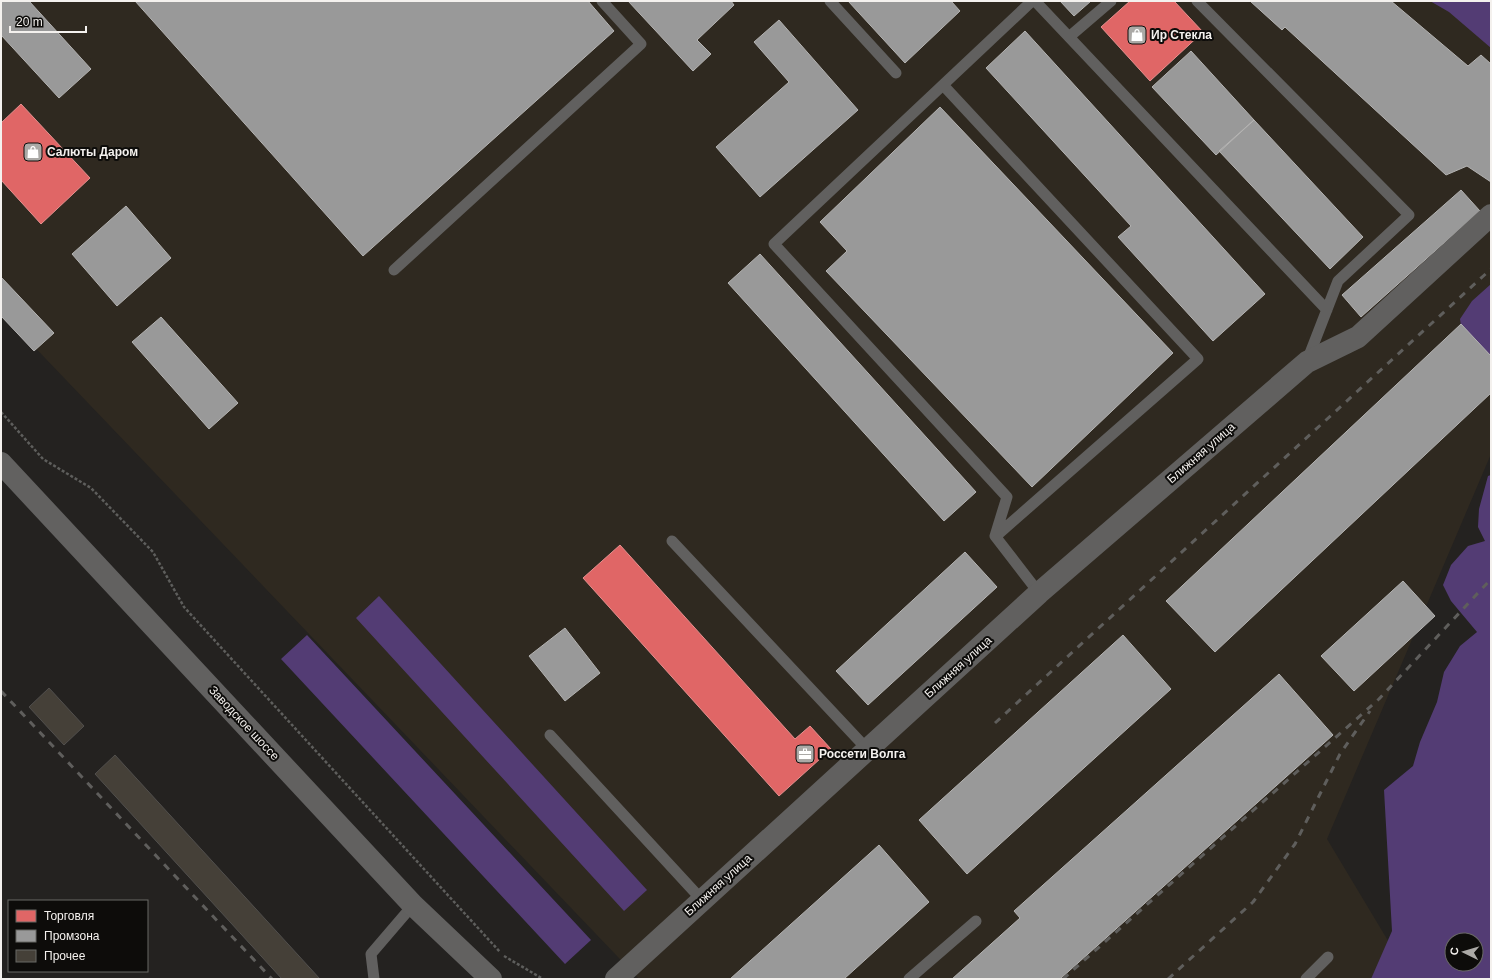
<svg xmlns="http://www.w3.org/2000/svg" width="1492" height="980" viewBox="0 0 1492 980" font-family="Helvetica,sans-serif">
<rect width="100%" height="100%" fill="#242220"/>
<path fill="#2f2920" d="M1 1H1491V454L1327 839 1411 979H639L1 312Z"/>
<path fill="#533c74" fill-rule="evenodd" d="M1430 1H1491V48L1449 12Z
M1491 284V360L1464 345 1460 319 1472 301Z
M1491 475V979H1371L1392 931 1384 790 1413 766 1420 742 1437 702 1444 672 1460 646 1477 632 1451 601 1443 585 1451 565 1468 546 1485 541 1478 527 1479 509 1488 476ZM1452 940H1476V964H1452Z
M379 596 647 890 624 911 356 618Z
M307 635 591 940 565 964 281 659Z"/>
<path fill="#e06666" stroke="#e6908f" d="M1130 1H1174L1203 32 1150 81 1101 27Z
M21 104 90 178 41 224 1 180V123Z
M620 545 795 739 810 726 831 749 779 796 583 578Z"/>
<path fill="#999" stroke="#b4b3b2" d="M1 1H29L91 69 59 98 1 35Z
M135 1H588L614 31 363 256Z
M628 1H731L734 5 697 40 711 54 693 71Z
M848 1H951L960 11 905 63Z
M1060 1H1091L1074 16Z
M1250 1H1391L1468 66 1481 55 1491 64V182L1467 166 1446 175 1285 27 1282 30Z
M779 20 858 110 760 197 716 147 789 82 754 42Z
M1025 31 1265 294 1213 341 1118 237 1131 226 986 68Z
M1191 51 1254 120 1216 155 1152 87Z
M940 107 1173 353 1032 487 826 271 847 251 820 222Z
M1254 120 1363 237 1330 269 1219 151Z
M1461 190 1480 211 1361 317 1342 295Z
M126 206 171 258 117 306 72 254Z
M760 254 976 492 944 521 728 283Z
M1 277 54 333 34 351 1 316Z
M161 317 238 403 209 429 132 342Z
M1461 324 1491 356V393L1215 652 1166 601Z
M965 552 997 587 868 705 836 671Z
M1403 581 1435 616 1354 691 1321 656Z
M565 628 600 673 565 701 529 656Z
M1123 635 1171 689 967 874 919 820Z
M1279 674 1333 735 1060 979H952L1020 918 1014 911Z
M879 845 929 902 844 979H730Z"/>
<path fill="#454038" stroke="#514f4d" d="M49 688 84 726 64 745 29 707Z
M115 755 320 979H282L95 774Z"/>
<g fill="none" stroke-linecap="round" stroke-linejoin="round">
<path stroke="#5e5e5c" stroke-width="2.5" stroke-dasharray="3 2" stroke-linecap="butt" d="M1 412 43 459 91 488 153 552 184 607 500 952
M504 956 543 979"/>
<path stroke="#61605f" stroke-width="11" d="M830 1 896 73
M1032 1 774 244 1007 497 995 536 1039 593
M1035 1 1327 310
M1197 1 1409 215 1338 281 1307 361
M1069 37 1111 1
M943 85 1198 359 996 536
M394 270 641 44 602 1
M672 541 867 749
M550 735 702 900
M374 979 371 954 413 905
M909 979 976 921
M1306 979 1328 957"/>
<path stroke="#61605f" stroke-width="22" d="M616 979 1039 593 1307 362 1358 337 1491 215"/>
<path stroke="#626160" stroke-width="22" d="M1 463 413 905 491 979"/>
<path stroke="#5f5e5c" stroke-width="3" stroke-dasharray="7 7" stroke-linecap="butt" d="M1 691 272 979
M995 723 1491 269
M1063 979 1379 699 1491 579
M1168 979 1253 902 1295 844 1340 754 1370 711"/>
</g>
<defs>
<g id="shop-square" transform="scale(1)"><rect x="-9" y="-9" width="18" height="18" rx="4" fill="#aba9a6" stroke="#0d0c0a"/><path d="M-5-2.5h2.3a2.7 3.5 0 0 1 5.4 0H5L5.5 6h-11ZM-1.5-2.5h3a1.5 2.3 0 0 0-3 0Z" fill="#fff"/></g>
<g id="office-square" transform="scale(1)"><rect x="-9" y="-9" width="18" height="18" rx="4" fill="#aba9a6" stroke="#0d0c0a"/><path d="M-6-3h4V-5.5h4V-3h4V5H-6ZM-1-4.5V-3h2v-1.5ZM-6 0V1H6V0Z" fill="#fff"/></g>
</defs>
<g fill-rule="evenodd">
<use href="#shop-square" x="1137" y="35"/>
<use href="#shop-square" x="33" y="152"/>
<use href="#office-square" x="805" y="754"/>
</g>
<g text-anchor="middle" stroke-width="4" stroke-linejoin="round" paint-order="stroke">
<g font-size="12" font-weight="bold" fill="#f4f1ee" stroke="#0d0c0a" text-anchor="start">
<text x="1151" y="39">Ир Стекла</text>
<text x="47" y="156">Салюты Даром</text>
<text x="819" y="758">Россети Волга</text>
</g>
<g font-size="12" fill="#f4f1ee" stroke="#0d0c0a">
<text transform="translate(1201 453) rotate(-41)" y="4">Ближняя улица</text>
<text transform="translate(958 667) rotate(-42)" y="4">Ближняя улица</text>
<text transform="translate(244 723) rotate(47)" y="4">Заводское шоссе</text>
<text transform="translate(718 885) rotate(-42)" y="4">Ближняя улица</text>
</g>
</g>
<rect width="1492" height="980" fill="none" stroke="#f4f1ee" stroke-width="4"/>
<rect x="8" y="900" width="140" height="72" fill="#0d0c0a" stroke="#696865"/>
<rect x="16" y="910" width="20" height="12" fill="#e06666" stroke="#696865"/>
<text x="44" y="920" font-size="12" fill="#f4f1ee">Торговля</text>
<rect x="16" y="930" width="20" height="12" fill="#999999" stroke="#696865"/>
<text x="44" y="940" font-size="12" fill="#f4f1ee">Промзона</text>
<rect x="16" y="950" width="20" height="12" fill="#454038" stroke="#696865"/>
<text x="44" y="960" font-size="12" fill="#f4f1ee">Прочее</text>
<g transform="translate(1464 952) rotate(275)"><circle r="19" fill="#0d0c0a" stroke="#696865"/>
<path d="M0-3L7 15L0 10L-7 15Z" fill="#aba9a6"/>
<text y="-6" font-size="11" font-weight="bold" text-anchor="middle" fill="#f4f1ee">С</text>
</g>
<path d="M10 26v6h76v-6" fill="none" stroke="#f4f1ee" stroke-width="2"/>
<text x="16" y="26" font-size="12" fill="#f4f1ee" stroke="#0d0c0a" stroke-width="3" paint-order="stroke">20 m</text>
</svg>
